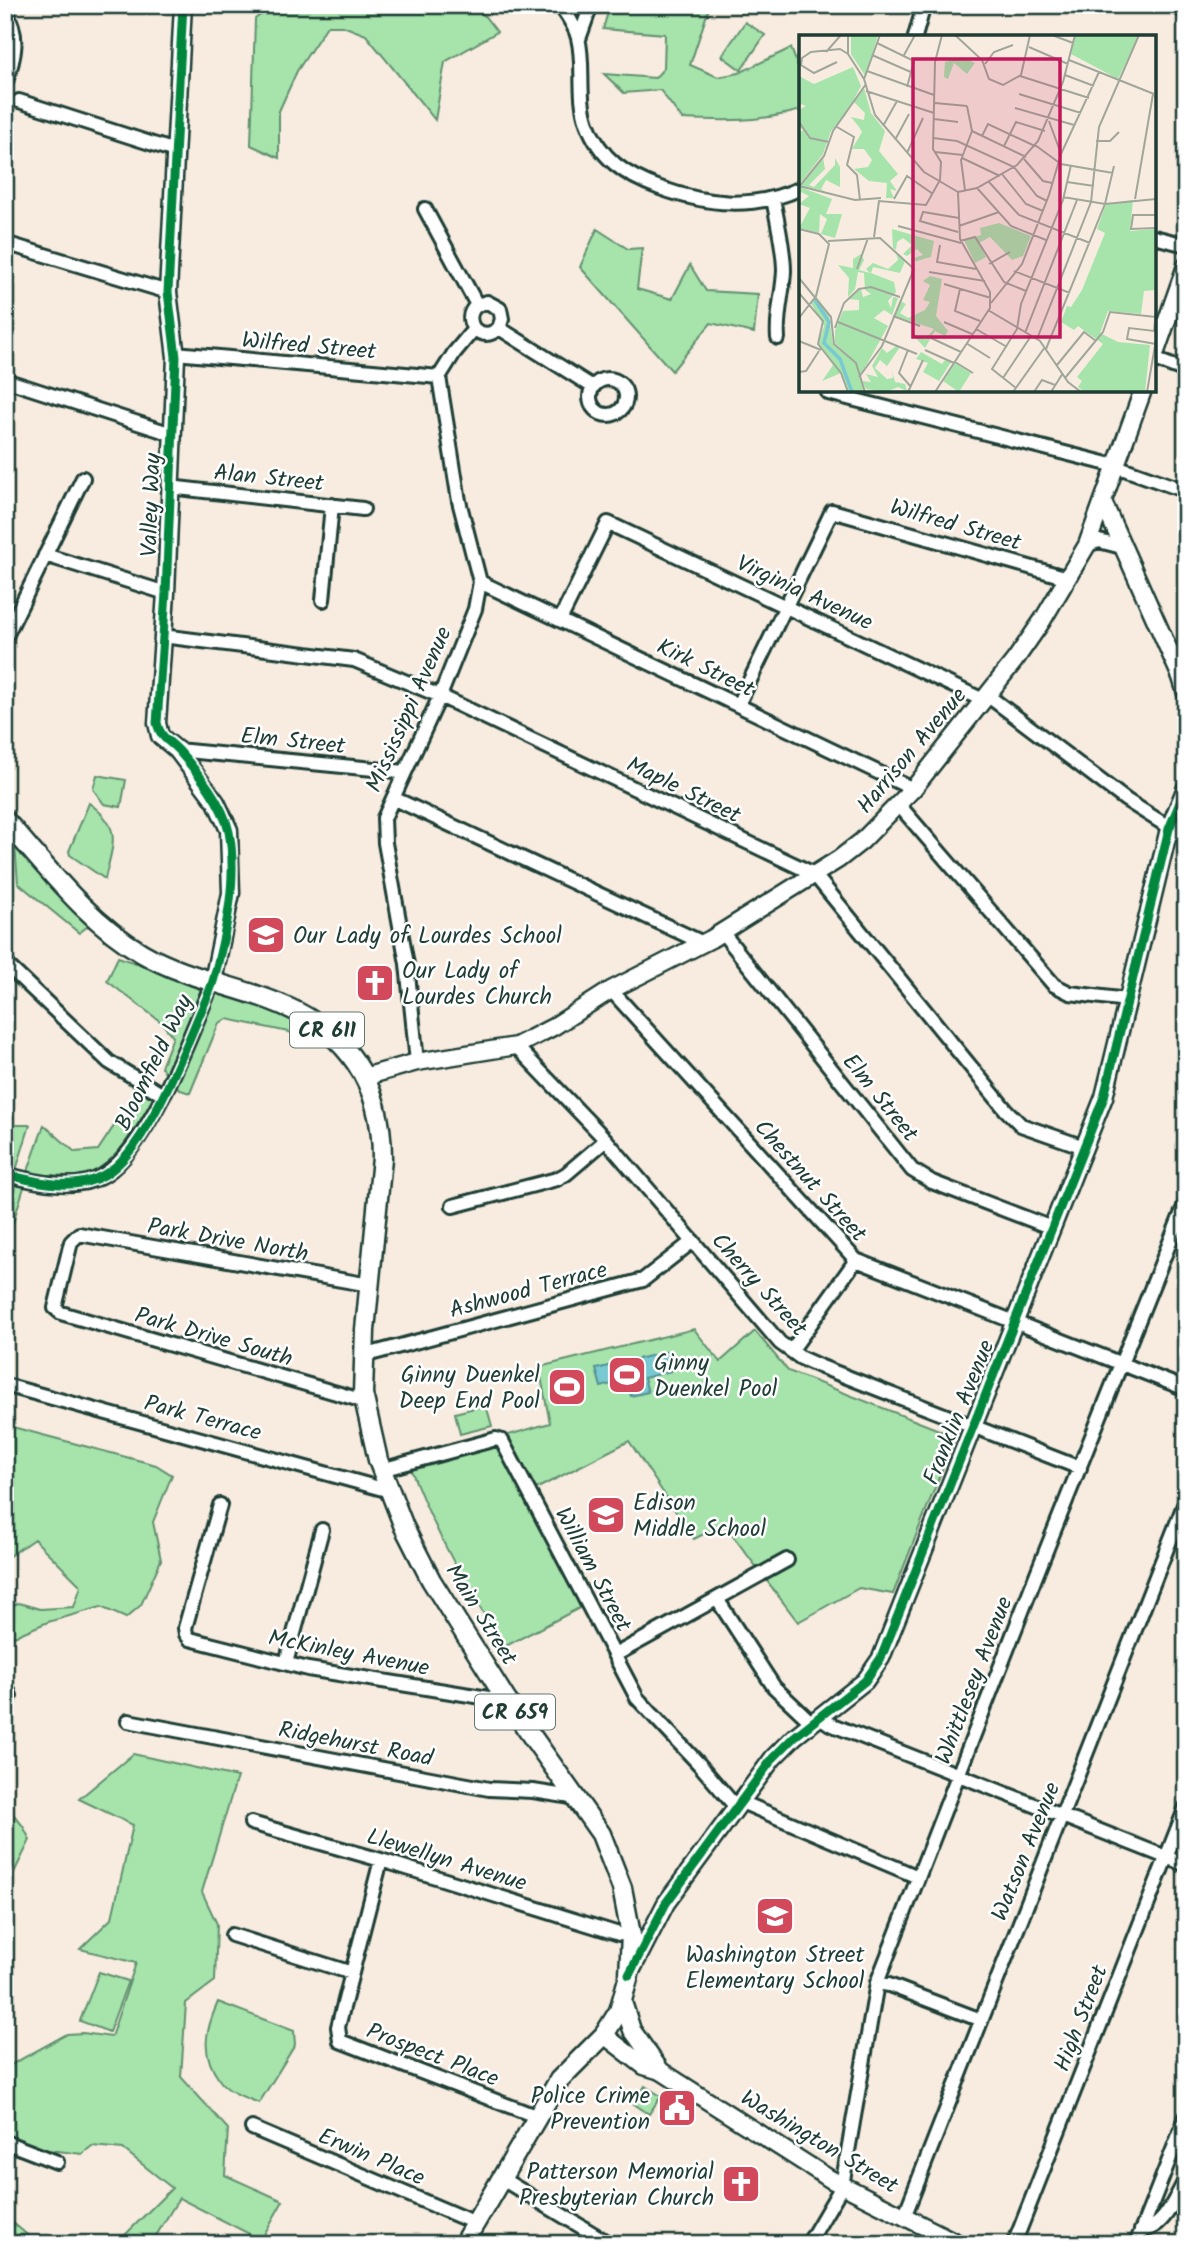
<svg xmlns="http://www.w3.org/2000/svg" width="1191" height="2249" viewBox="0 0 1191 2249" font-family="Kalam,sans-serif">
<rect width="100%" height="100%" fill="#f7ecdf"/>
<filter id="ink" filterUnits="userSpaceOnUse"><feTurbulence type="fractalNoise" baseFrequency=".0143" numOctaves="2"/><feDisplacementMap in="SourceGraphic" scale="14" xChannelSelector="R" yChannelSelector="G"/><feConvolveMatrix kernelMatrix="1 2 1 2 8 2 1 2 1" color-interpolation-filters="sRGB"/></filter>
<g filter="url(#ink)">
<path fill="#a6e4ab" stroke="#629070" stroke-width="2" d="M274 5H417L419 8 433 5H476L497 32 445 62 435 120 366 35 343 26H327L297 71 279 111V158L251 145 255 19Z
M610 5H710L690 65 718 77 739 73 791 48 801 75V110C759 122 725 121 682 119L660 90 624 93 604 74 655 78 664 68 665 34 603 29Z
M745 22 765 35 741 70 722 56Z
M597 229 628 249 642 248 637 289 672 299 690 265 706 291 758 294 754 333 711 323 672 371 580 267Z
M97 775 126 780 121 807 104 804 93 789Z
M89 803C123 828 113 843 105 879L70 855 69 851Z
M15 845 92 923 79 933 18 883Z
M118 957 292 1016 293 1033 227 1019 219 1023 190 1093 180 1090 161 1067 173 1037 161 1022 107 981Z
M136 1093 156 1098 116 1156 87 1177 27 1174 44 1125 75 1152 98 1150Z
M5 1125H30L16 1170 5 1167Z
M5 1179 25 1184 7 1242 5 1241Z
M694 1329 720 1362 755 1331 788 1371 952 1435 953 1442 893 1594 859 1588 798 1622 724 1524 694 1539 629 1441 530 1492 589 1603 504 1647C467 1588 433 1530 409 1464L550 1423 539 1367Z
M486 1405 492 1426 460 1434 455 1413Z
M5 1425 156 1465 172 1475 153 1522 161 1560 141 1605 126 1618 101 1607 48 1622 5 1640V1608L19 1603 40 1609 74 1607 81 1586 34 1539 5 1559Z
M133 1754 237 1777 202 1892 217 1924 215 1981 186 2003 181 2077 228 2129 225 2175 283 2201 261 2240 179 2198 151 2244H116L172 2188 123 2149 92 2146 82 2154 17 2146 5 2141V2068L67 2034 83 2033 111 2037 136 1963 80 1949 112 1918 133 1825 79 1799Z
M5 1804 23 1826 30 1840 5 1891Z
M99 1972 128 1981 109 2032 80 2021Z
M218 2002 294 2031 295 2045 259 2103C247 2098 229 2093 220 2081 200 2054 205 2031 218 2002Z
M645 2086 661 2096 649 2114 634 2104Z
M5 2216 38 2244H5Z"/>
<path fill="#78c9d1" stroke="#549192" stroke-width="2" d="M666 1352 671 1371 644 1378 648 1392 631 1396 626 1380 601 1387 596 1369Z
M573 1373 579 1394 560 1397 556 1379Z"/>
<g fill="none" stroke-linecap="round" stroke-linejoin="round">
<g stroke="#1f3d34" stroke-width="18">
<path id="street" d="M560 5C567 15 575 25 578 38 585 65 577 95 587 123 600 159 626 176 660 188 707 205 754 210 801 188
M1172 5 1186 11
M5 10C20 36 15 57 5 84
M915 37 924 5
M579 39 591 5
M19 101 175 151
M773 198C777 222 784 247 784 271 783 294 776 315 778 338
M425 209 477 305
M1154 237 1186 245
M5 243 168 292
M477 305 487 302 500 309 502 319 499 328
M499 328 593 387
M474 329C483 336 491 335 499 328
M474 329C468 320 469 312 477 305
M175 353 439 377
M1154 359 1186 371
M439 377 454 353 474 329
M590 397a18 18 0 1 1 36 0a18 18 0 1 1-36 0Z
M5 380 172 434
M828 393 1116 466 1186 491
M169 487 363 509
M1087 545 1099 541 1122 547
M45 555 166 593
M480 582 913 789
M323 600 332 505
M560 620 608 523 983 700
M162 636 354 660 440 696 814 874 1006 1110 1021 1125 1084 1147
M5 638 83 478
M987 695 1126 800 1186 838
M738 705 832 511 1068 578
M177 750 405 772
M393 798 703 943
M898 804 1054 985 1070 993 1127 1000
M722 932 912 1170 932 1182 1052 1228
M5 963 109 1062 163 1095
M611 990 856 1260 1186 1389
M516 1046 606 1140 780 1343 801 1358 819 1366 1080 1468
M417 1062 407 964 385 843 384 818 440 696 475 609 480 582 459 501 439 377
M5 1174C34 1182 77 1192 104 1175 150 1146 192 1032 213 981
M453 1206 557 1179 566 1174 606 1140
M791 1351 856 1260
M363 1356 643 1280 693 1241
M5 1385 390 1491
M364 1401 61 1313 55 1308 71 1242 79 1234 370 1285
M381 1470 496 1439 502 1441 637 1698 699 1764 735 1806
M220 1505 185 1628 186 1634 190 1639 308 1669 507 1701
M717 1599 774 1687 812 1723
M615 1655 787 1560
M286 1663 322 1530
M5 1684 10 1696 5 1710
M820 1717 830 1724 1186 1865
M128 1721 489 1789 533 1791 578 1798
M739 1801 918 1877
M251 1823 381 1860 619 1934 631 1935
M381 1860 338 2027 340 2041 538 2117
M232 1935 352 1973
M877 1983 889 1985 981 2020
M252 2128 475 2223
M5 2142 57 2162
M502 2179 610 2244
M904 2217 1186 1500
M1141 2230C1164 2230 1176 2196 1186 2179
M808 2244 842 2186 877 1983 1037 1573 1186 1202
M1014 2244 1186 1807
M1136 2244 1186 2117"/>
</g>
<g stroke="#1f3d34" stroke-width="21">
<path id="secondary" d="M183 5 168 292 176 357 166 593 157 723 160 736 177 750 216 802 229 830 231 893 213 981
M1154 357 1186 266
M1103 502 1181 677 1186 693
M364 1077 417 1062 516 1046 553 1027 611 990 711 939 839 859 862 841 913 789 1015 660 1042 621 1087 545 1143 390
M629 1975 666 1903 773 1758 794 1737 865 1681 881 1658 1104 1097 1169 829 1186 788
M623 2002 632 2030 661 2071
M604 2035 644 2066 661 2071 830 2179 959 2244"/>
</g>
<g stroke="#1f3d34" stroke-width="23">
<path id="primary" d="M5 820C47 867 87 921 142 953 214 995 304 987 356 1063 375 1091 382 1124 382 1158L365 1330 363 1394 378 1460 404 1527 431 1580 507 1701 601 1834 622 1888 631 1935 629 1975 619 2011 604 2035 559 2080 463 2244"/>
</g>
<use href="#street" stroke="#fff" stroke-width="12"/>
<use href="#secondary" stroke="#fff" stroke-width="16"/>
<use href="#primary" stroke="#fff" stroke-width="18"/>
<g stroke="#fff" stroke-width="13">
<path id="cycleway" d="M5 1174C35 1182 75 1192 104 1175 144 1152 178 1065 196 1023 202 1008 210 993 214 978 226 932 238 879 229 832 223 803 198 773 179 751 169 740 161 739 157 723L166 593 176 357 168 292 183 5
M629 1975 666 1903 773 1758 794 1737 865 1681 881 1658 1104 1097 1169 829 1186 788"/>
</g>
<use href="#cycleway" stroke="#00873e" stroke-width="9"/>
</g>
</g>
<defs>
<g id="school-square" transform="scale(2.0125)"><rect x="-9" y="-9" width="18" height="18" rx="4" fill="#d1495b" stroke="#fff"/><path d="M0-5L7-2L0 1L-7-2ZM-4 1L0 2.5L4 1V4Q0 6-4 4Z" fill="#fff"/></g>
<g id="church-square" transform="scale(2.0125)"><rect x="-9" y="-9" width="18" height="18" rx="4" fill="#d1495b" stroke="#fff"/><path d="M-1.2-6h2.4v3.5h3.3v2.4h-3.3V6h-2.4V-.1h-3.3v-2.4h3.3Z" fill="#fff"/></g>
<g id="stadium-square" transform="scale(2.0125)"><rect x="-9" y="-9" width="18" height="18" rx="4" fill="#d1495b" stroke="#fff"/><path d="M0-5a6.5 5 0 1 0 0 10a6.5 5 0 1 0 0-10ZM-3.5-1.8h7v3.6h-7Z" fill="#fff"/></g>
<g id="civic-square" transform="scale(2.0125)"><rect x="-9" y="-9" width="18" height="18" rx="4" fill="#d1495b" stroke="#fff"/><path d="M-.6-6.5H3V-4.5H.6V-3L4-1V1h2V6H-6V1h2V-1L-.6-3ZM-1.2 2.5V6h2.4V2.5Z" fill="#fff"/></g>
</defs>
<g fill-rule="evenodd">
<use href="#school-square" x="266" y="935"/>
<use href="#church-square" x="375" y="983"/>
<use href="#stadium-square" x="627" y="1375"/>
<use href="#stadium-square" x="567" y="1387"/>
<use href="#school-square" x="606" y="1515"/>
<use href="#school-square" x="775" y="1916"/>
<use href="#civic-square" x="677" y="2108"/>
<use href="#church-square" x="741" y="2184"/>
</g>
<g text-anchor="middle" stroke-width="5" stroke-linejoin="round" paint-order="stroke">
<g fill="#fff" stroke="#627771" stroke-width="2">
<rect x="290" y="1012.5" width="74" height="35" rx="5"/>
<rect x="475" y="1694.5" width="80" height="35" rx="5"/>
</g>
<g font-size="21" font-weight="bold" fill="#1f3d34">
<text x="327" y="1037">CR 611</text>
<text x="515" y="1719">CR 659</text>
</g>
<g font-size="23" fill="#1f3d34" stroke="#fff">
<text transform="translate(309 345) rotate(5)" y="8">Wilfred Street</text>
<text transform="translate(269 477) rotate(6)" y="8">Alan Street</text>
<text transform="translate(150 505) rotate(-88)" y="8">Valley Way</text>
<text transform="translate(956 524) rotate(16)" y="8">Wilfred Street</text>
<text transform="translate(805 592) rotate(25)" y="8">Virginia Avenue</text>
<text transform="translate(706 667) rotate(26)" y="8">Kirk Street</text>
<text transform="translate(408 709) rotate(-66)" y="8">Mississippi Avenue</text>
<text transform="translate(293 740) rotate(6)" y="8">Elm Street</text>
<text transform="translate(911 750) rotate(-50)" y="8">Harrison Avenue</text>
<text transform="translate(684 789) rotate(26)" y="8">Maple Street</text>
<text transform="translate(153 1062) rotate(-64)" y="8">Bloomfield Way</text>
<text transform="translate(881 1097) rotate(51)" y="8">Elm Street</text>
<text transform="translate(811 1180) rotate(48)" y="8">Chestnut Street</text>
<text transform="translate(228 1239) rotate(10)" y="8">Park Drive North</text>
<text transform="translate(760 1284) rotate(48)" y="8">Cherry Street</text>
<text transform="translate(528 1289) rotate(-15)" y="8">Ashwood Terrace</text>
<text transform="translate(214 1336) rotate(16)" y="8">Park Drive South</text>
<text transform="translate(958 1412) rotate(-68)" y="8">Franklin Avenue</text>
<text transform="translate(203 1417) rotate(15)" y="8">Park Terrace</text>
<text transform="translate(594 1569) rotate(62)" y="8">William Street</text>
<text transform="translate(482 1614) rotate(58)" y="8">Main Street</text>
<text transform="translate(349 1652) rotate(11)" y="8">McKinley Avenue</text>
<text transform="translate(973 1680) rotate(-69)" y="8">Whittlesey Avenue</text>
<text transform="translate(356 1743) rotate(11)" y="8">Ridgehurst Road</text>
<text transform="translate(1025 1851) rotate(-68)" y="8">Watson Avenue</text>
<text transform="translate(447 1859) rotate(17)" y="8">Llewellyn Avenue</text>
<text transform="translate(1080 2018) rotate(-69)" y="8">High Street</text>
<text transform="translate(433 2054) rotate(21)" y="8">Prospect Place</text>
<text transform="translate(820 2141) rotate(31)" y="8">Washington Street</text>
<text transform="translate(372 2156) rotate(23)" y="8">Erwin Place</text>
</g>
<g font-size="23" fill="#1f3d34" stroke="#fff" text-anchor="start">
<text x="293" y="943">Our Lady of Lourdes School</text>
<text x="402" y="978">Our Lady of<tspan x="402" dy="26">Lourdes Church</tspan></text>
<text x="654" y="1370">Ginny<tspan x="654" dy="26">Duenkel Pool</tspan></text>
<text x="540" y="1382" text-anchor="end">Ginny Duenkel<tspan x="540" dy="26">Deep End Pool</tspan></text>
<text x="633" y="1510">Edison<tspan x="633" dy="26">Middle School</tspan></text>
<text x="775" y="1962" text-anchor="middle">Washington Street<tspan x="775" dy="26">Elementary School</tspan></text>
<text x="650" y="2103" text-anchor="end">Police Crime<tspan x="650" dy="26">Prevention</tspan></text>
<text x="714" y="2179" text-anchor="end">Patterson Memorial<tspan x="714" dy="26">Presbyterian Church</tspan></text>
</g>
</g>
<g transform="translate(799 35)">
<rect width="357" height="357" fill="#f7ecdf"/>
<path d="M52 0H79L67 42 52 19ZM276 0H340L319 44 272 19ZM163 22 176 28 168 39 155 28 149 44 145 42 146 27ZM54 32 62 51 46 81 32 96 24 119 0 150V100L4 94 0 93V75L7 71 2 69 0 75V41L15 49ZM65 53 72 78 86 96 80 116 99 139 91 146 98 156 91 154 95 163H87L88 148 70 146 55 134 69 132 73 125 65 114H53L63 97 60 92 57 99 60 92 52 82 65 85 66 78 54 66ZM24 123 26 134 10 150 15 152 36 130V123L41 132V152L27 145 22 154 26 156 2 151ZM1 152 33 164 27 179H43L36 203 22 199 28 184 21 179 20 198 0 193 11 173 0 169 10 161 2 157 0 161ZM334 165 331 196 357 194V255L345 256 342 279 309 276 301 298 319 307 351 310 346 357H285L279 352 283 346 278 342 304 309 279 291 275 295 262 287 268 271 272 272 283 255 306 198 298 194 307 169ZM200 188 232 201 224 221 213 225 191 202 180 208 187 222 176 228 165 205 182 200 181 193ZM93 194 135 206 132 222 114 227 112 224 124 220 118 214 108 221 104 219 113 210 104 203 98 207 97 215 94 213ZM97 217 113 231 106 226 101 238 74 232 72 238 95 247 97 257 89 266 92 273 94 262 99 263 93 280 85 275 75 283 89 291 62 340 65 357H50L42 338 23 346 34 330 19 309 25 291 12 268 17 261 30 279 34 309 51 322 36 308V296L44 276 60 275V265L49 264 62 254 64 262 72 259 66 255 65 238 59 237 56 254 49 262 50 243 39 230 54 233V224L62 219 65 225 60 235 71 238 67 234 74 228 89 234 99 225ZM131 241 143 244 137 281 149 296 146 301 136 296 126 313 111 297 126 304 135 294 96 281 101 266 107 269 101 278 109 283 126 275 131 267 124 265 131 250 124 246ZM97 311 101 312 88 331 81 325 76 333 88 344 94 343 93 336 96 347 106 349 108 356 99 352 87 357 67 354 63 346 72 347 67 339 79 342 73 331 83 313 88 318ZM122 317 143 329 146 325 152 327 140 346 124 337 129 328 117 324ZM156 328 172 338 160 357 144 346Z" fill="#a6e4ab"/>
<path fill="none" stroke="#78c9d1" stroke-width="3.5" d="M16 265 30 287 25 308 41 324 53 357"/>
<path fill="none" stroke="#a1a69b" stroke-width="2" d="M49 0V19L65 44 76 80 125 137 159 157 161 204 191 257V273L136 357M156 0 183 25 190 44 204 50 222 40 231 0M253 0 274 8M78 8 115 26 108 52M230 12 269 29M27 17 42 0M73 20 114 38M105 20 116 0M270 25 355 59M38 27 15 38 2 30 3 23 12 17 41 14 49 19M186 29 195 17 214 10M68 36 135 60M266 40 295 51M221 41 290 63M65 44 81 0M67 56 135 78M220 59 282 78M136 68 168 71M216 73 275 90M135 84 159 87M0 87 11 103 30 107M84 91 98 66M38 92 55 102 48 130 58 140 61 165M173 96 227 122M183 101 189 89 236 111M134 103 158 106 215 132 238 161 248 166M96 105 110 79M297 106H311L320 97M236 110 262 129 314 138M205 111 217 87 246 96M136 117 164 120M108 118 124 83M262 119 300 37M163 123 201 141M225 124 244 146 253 148M203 139 227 169 244 176M190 147 220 180 291 208M268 147 295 151M0 151 56 165 82 163M0 152 25 121 34 96 67 49M178 153 212 191 247 205M166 155 162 125 173 96 168 71M159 157 178 153 218 130 239 106 264 47 276 0M264 162 306 169 357 164M95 164 108 141 134 159M336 164 354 59M357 180H334L332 194 357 193M99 191 162 208M160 191 200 177M0 194 20 199 30 209 17 261 0 283M159 197 121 186 124 177 160 183M75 202 80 166 127 170 141 145 142 127 134 114 136 27 143 0M29 206 81 203 115 234 83 311 60 342M161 206 176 202 205 247M141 210 138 227 177 234M190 229 211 217M58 234 69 203M215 236 271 258M130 237 186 246M0 243 32 282 35 309 57 328 66 357M205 247 227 256M145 249 192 263M161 254 156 276 181 286M0 258 24 286 19 309 42 338 49 357M192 268 223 229 250 160 262 119 250 86M357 274 355 296 330 293 328 304 357 309M189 275 241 306 269 347 282 357M94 281 121 291M39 287 118 319M145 287 173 299M36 293 45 268 60 254 72 252 101 262M177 294 208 312M226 298 278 165M132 303 162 317M238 304 292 167 300 92 340 0M0 306 22 315M167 308 191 323M247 314 306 169 315 131M109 315 100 338 112 352M126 315 155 328M156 327 174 338M258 330 285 297 297 306M0 337 7 336 20 316M204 343 232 301M266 343 304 297 311 277 357 282M217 353 193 334 218 294 222 269 264 165 272 130M109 357 124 325M214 357 246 312M235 357 243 345 256 350M252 357 264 338M348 357 357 305"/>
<path fill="#c2185b" fill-opacity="0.15" stroke="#c2185b" stroke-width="3.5" d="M114 24H261V302H114Z"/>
<rect width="357" height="357" fill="none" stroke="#1f3d34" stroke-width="3.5"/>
</g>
<rect width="1191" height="2249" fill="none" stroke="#fff" stroke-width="28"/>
<rect x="14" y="14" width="1163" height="2221" fill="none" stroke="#1f3d34" stroke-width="2.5" filter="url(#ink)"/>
</svg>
